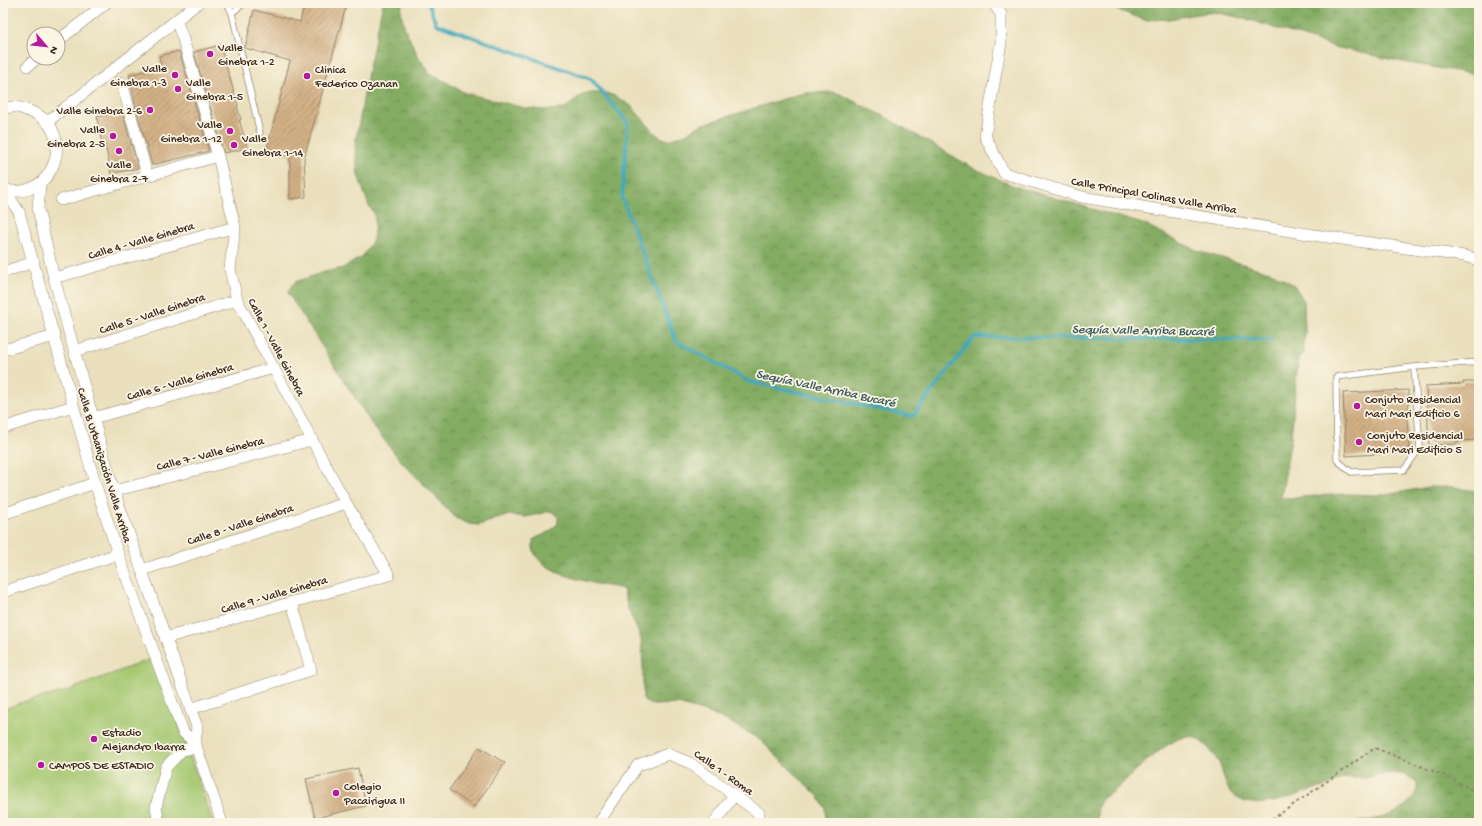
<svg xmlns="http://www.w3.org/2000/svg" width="1482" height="826" viewBox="0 0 1482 826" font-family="'Gochi Hand',sans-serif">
<defs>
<pattern id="forest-crowns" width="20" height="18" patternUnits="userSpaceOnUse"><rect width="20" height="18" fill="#84ac63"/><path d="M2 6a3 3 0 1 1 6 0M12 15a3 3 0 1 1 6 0" fill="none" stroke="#6d8c51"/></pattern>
<pattern id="building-hatch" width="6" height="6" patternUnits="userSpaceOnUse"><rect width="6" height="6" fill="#d3b186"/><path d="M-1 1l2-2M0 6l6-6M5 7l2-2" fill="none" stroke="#ac906d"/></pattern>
</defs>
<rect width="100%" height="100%" fill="#fcf5e5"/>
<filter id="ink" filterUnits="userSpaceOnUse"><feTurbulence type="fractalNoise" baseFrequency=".025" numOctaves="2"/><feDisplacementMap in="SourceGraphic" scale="8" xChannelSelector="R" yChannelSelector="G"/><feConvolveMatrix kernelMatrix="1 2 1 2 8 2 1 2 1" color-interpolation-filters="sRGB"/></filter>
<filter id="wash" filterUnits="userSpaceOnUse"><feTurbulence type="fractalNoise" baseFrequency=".012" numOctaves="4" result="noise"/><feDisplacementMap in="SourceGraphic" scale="16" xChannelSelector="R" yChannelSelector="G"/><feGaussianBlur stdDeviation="0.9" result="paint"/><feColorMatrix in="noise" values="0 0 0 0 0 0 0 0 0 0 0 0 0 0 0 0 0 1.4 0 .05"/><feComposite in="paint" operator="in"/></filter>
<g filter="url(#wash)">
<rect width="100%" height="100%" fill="#eae0bd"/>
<path fill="url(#forest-crowns)" stroke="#606b40" d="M383 3H402L401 13 405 29 418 56 430 73 465 93 525 108 543 110 563 109 571 104 577 98 587 93H606L615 96 631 106 654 132 660 137 668 140 686 134 701 125 796 95 805 93 832 92 840 94 887 118 973 168 1014 186 1146 225 1198 251 1273 273 1294 285 1304 301 1305 331 1303 354 1298 359 1291 438 1281 498 1290 499 1301 497 1344 494 1386 495 1429 487H1454L1479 492V823H1353C1376 819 1395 818 1412 799 1416 793 1418 789 1417 782 1399 767 1381 776 1362 778 1355 778 1347 777 1341 779 1336 781 1332 784 1327 786 1322 788 1317 788 1312 790 1299 794 1285 800 1272 802 1259 805 1242 804 1232 794 1224 786 1224 773 1219 763 1215 754 1199 736 1189 736 1173 736 1136 769 1125 781 1109 799 1096 792 1097 823H826L825 808 818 796 760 740 730 722 709 713 678 704 653 705 645 702 643 698V665L641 638 628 609 623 589C616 586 609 587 602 585 582 581 524 568 534 539L549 532 558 523V516L551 511 526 517 509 515 479 525 469 524 456 518 401 461 373 426 288 293 291 286 295 282 324 272 343 268 363 256 373 240 375 220 374 213 369 206 358 175 355 145 369 67Z
M1098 3H1479V75L1403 62 1335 47 1247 19 1214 12 1191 15 1169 19 1145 20Z"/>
<path fill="#a5c871" stroke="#707948" d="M156 657 213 823H3V710L19 703 64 692Z"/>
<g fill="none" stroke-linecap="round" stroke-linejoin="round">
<path stroke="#3da8bd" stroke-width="3.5" d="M428 3 436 24 591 79 628 123 622 198 676 341 750 382 913 416 974 337 1272 340"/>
</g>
<g id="blocks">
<path fill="url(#building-hatch)" d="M305 3H347L304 158 306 197 290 199V155L267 148 290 61 245 48 254 10 300 22Z
M220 45 238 106H237L241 120H239L248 148 224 153 194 52Z
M179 51 209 151 152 165 136 108 129 75 161 67 159 56Z
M122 111 138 168 111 174 105 144H102L97 117Z
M1463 382H1479V440L1457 441V444L1429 445 1426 386 1464 384Z
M1408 390 1409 416H1407L1409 452 1346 456 1343 393Z
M479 747 505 763 474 807 449 790Z
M358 768 366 806 315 818 306 779Z"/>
</g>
</g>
<g filter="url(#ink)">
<use href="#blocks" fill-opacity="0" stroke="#92856e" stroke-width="1"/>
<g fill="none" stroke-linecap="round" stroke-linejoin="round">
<g stroke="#92856e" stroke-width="7">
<path id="service" d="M227 3 232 13 260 133
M232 13 244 3
M1414 367 1420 448 1404 470 1351 472 1337 460 1336 377 1414 367 1479 362"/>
</g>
<g stroke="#92856e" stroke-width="12">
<path id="minor" d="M993 3 1001 14V42L985 136 1004 173 1082 197 1320 236 1464 256 1479 260
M58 41 106 3
M28 66 37 58
M122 83 147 175
M3 109C15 105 18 107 29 111 80 128 54 205 3 189
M47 122 198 3
M40 184 38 209 54 278 93 418 114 491 197 727 195 743 222 823
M4 189 19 212 95 483 118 554 183 732 195 743
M61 200 218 156
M3 272 34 262
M54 278 235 227
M3 350 55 336
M75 351 237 300
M93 418 274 368
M3 428 73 406
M114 491 312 440
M3 514 95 483
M142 570 346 503
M3 592 118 554
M165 638 389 575 346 503 237 300 230 269 235 227 218 156 182 36 176 20
M190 709 311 670 292 602
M159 823 156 807 166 767 182 750 197 747
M598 823 638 765 668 754 690 763 759 813 758 823
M714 823 734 795"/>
</g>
<path stroke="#92856e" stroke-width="2" stroke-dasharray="3 3" stroke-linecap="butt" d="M1267 823 1375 748 1443 775 1479 793"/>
<use href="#service" stroke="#fff" stroke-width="5.5"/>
<use href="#minor" stroke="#fff" stroke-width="11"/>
</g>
</g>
<g fill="#b5179e" stroke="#fcf5e5" stroke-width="1.5">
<circle cx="210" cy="54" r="4"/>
<circle cx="175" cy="75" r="4"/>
<circle cx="307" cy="76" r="4"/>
<circle cx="178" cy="89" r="4"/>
<circle cx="150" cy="110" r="4"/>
<circle cx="230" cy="131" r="4"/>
<circle cx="113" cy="136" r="4"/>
<circle cx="234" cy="145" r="4"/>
<circle cx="119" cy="151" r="4"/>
<circle cx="1357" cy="406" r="4"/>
<circle cx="1359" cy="442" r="4"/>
<circle cx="94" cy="739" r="4"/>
<circle cx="41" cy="765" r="4"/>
<circle cx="336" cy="793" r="4"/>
</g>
<g text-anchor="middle" stroke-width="3.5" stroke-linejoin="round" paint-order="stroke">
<g font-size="12" fill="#3b2a1e" stroke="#fcf5e5" text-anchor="start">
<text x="218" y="51">Valle<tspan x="218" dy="14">Ginebra 1-2</tspan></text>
<text x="167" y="72" text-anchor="end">Valle<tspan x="167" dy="14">Ginebra 1-3</tspan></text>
<text x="315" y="73">Clinica<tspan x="315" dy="14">Federico Ozanan</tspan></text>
<text x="186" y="86">Valle<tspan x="186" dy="14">Ginebra 1-5</tspan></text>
<text x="142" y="114" text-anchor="end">Valle Ginebra 2-6</text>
<text x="222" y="128" text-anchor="end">Valle<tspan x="222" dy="14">Ginebra 1-12</tspan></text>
<text x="105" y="133" text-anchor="end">Valle<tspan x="105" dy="14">Ginebra 2-5</tspan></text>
<text x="242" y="142">Valle<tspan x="242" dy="14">Ginebra 1-14</tspan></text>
<text x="119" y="168" text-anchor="middle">Valle<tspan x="119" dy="14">Ginebra 2-7</tspan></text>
<text x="1365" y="403">Conjuto Residencial<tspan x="1365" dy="14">Mari Mari Edificio 6</tspan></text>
<text x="1367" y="439">Conjuto Residencial<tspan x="1367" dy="14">Mari Mari Edificio 5</tspan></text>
<text x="102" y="736">Estadio<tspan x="102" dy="14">Alejandro Ibarra</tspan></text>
<text x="49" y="769">CAMPOS DE ESTADIO</text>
<text x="344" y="790">Colegio<tspan x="344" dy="14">Pacairigua II</tspan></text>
</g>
<g font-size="12" fill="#3b2a1e" stroke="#fcf5e5">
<text transform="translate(1154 195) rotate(10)" y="4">Calle Principal Colinas Valle Arriba</text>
<text transform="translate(141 240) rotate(-16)" y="4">Calle 4 - Valle Ginebra</text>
<text transform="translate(152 313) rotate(-18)" y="4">Calle 5 - Valle Ginebra</text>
<text transform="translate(277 347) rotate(62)" y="4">Calle 1 - Valle Ginebra</text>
<text transform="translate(180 381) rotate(-16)" y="4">Calle 6 - Valle Ginebra</text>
<text transform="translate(210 453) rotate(-14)" y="4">Calle 7 - Valle Ginebra</text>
<text transform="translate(105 465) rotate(73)" y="4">Calle B Urbanización Valle Arriba</text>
<text transform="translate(240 524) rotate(-18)" y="4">Calle 8 - Valle Ginebra</text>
<text transform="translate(274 594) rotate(-16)" y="4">Calle 9 - Valle Ginebra</text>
<text transform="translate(724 772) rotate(35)" y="4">Calle 1 - Roma</text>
</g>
<g font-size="13" font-style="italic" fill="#3c5c5e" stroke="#fcf5e5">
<text transform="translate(1143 329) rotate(1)" y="5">Sequía Valle Arriba Bucaré</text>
<text transform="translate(826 387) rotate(12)" y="5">Sequía Valle Arriba Bucaré</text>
</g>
</g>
<rect width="1482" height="826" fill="none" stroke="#fcf5e5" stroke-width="16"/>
<g transform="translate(46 46) rotate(118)"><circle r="19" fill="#fcf5e5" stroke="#afa495"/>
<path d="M0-3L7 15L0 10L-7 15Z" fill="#b5179e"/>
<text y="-6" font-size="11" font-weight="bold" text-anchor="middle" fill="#3b2a1e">N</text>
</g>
</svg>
